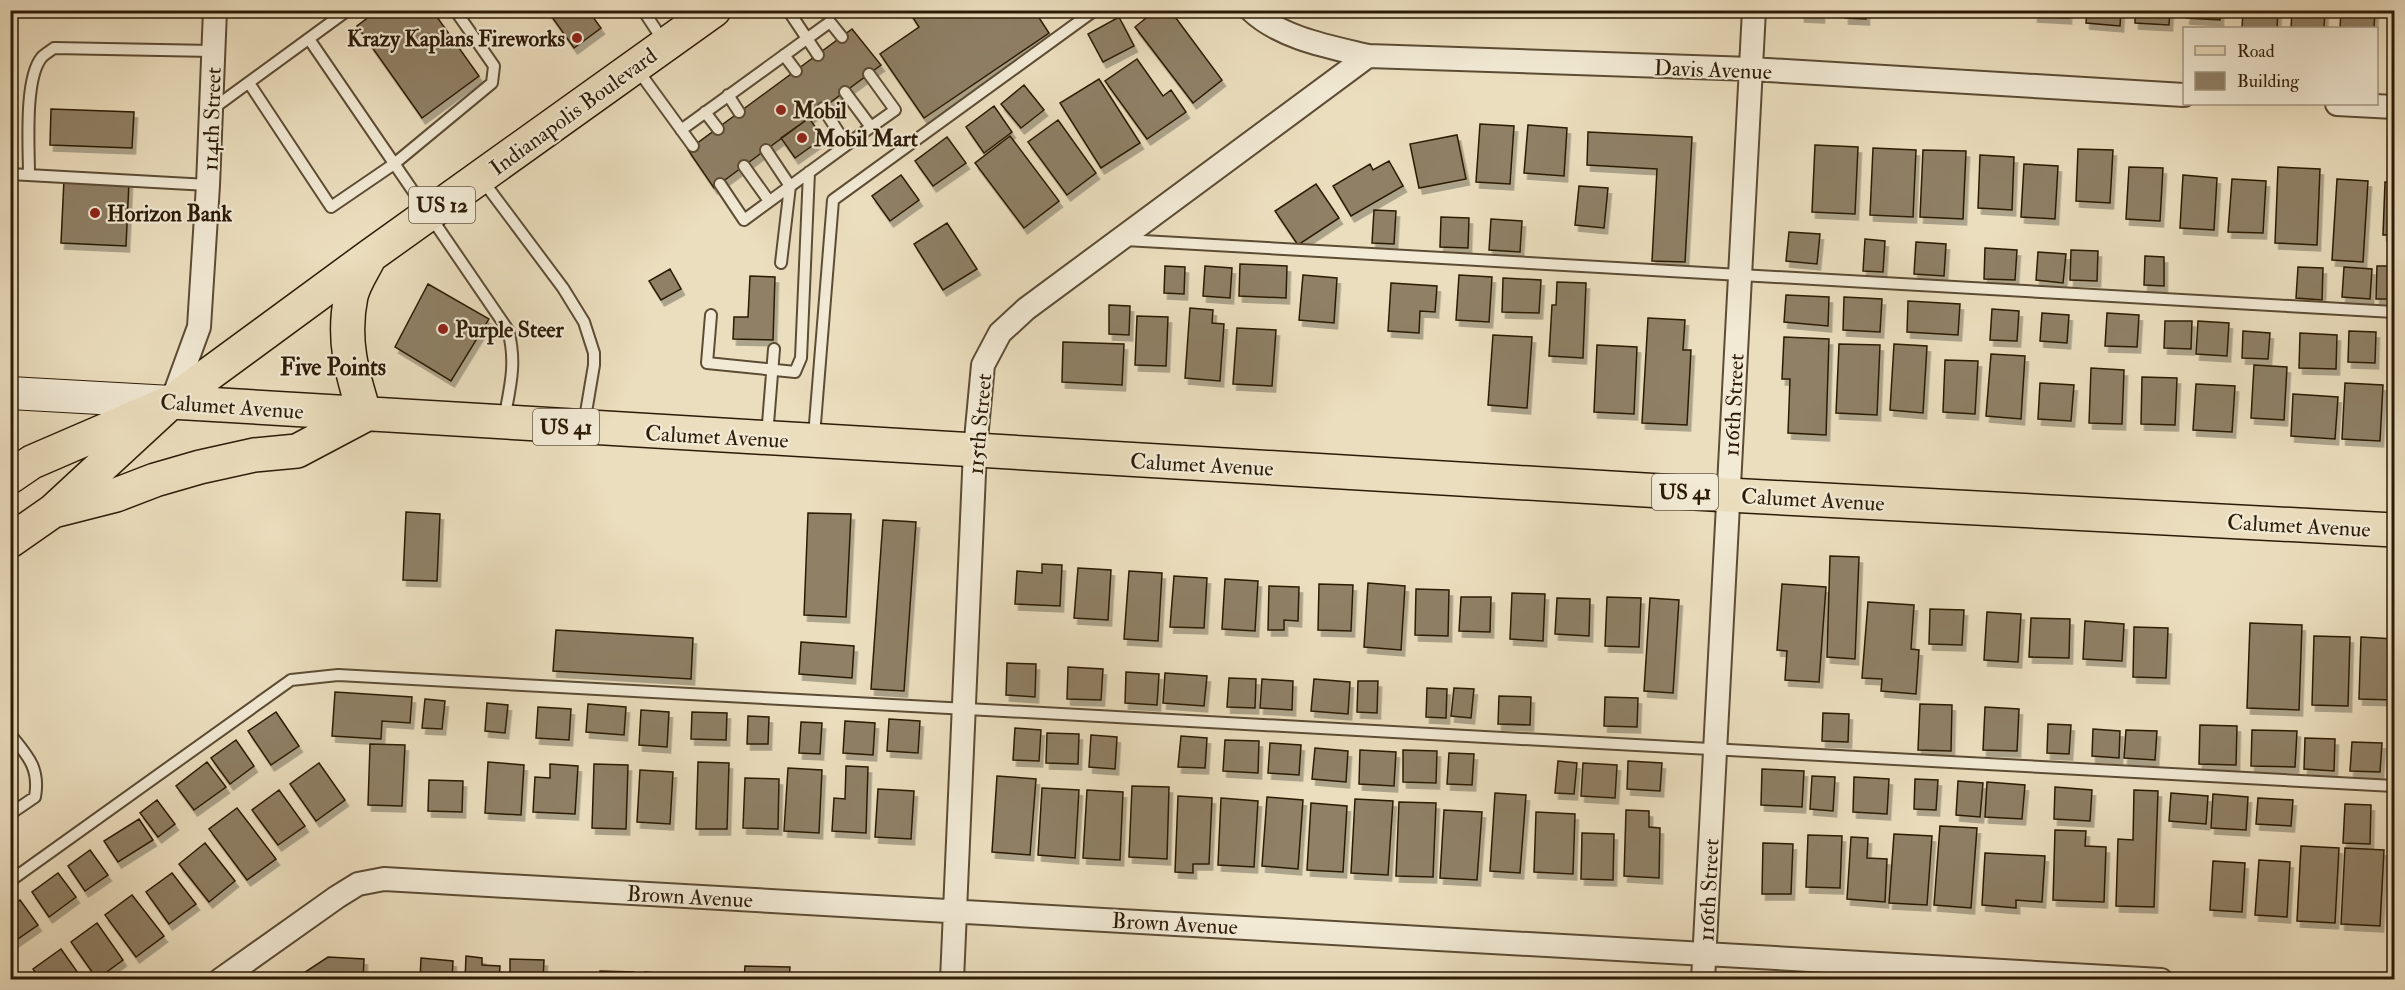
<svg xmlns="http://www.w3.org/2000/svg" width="2405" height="990" viewBox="0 0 2405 990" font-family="'IM FELL Double Pica',serif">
<defs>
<filter id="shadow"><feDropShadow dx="3.5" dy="6" stdDeviation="0" flood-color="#0004"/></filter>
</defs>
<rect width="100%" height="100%" fill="#ebdebe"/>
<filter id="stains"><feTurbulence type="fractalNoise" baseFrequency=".00333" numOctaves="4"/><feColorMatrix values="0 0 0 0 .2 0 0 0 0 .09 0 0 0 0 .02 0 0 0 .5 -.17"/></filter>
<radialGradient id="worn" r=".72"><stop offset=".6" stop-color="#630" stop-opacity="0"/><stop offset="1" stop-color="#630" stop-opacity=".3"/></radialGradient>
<path fill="#8f8066" stroke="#2c1b06" stroke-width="1.5" filter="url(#shadow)" d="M378 10H432L479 76 422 118 357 26Z
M547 10H593L590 13 601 28 574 48Z
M908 10H1034L1049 33 924 118 880 54 919 27Z
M1156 10H1170L1222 80 1193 103 1135 27Z
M1801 10H1821V17L1801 16Z
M1845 10H1866V19L1845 18Z
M2034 10H2068V18L2034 16Z
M2087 10H2121L2120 26 2086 23Z
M2135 10H2170L2169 25 2135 23Z
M2187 10H2220V20L2186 18Z
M2243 10H2278L2277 28H2242Z
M2292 10H2325L2324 28H2291Z
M2341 10H2375L2374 28H2340Z
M1119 17 1134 46 1103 62 1088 34Z
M852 29 881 65 714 188 688 150Z
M1137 59 1163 96 1171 90 1186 112 1147 139 1105 81Z
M1099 79 1140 143 1101 168 1060 103Z
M1024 85 1044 110 1021 128 1001 104Z
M994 106 1012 132 984 153 966 127Z
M51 109 134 112 132 148 50 145Z
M809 118 823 138 795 158 781 138Z
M1058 120 1096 173 1067 195 1028 142Z
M1480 124 1514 126 1510 184 1476 182Z
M1528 125 1567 128 1564 176 1524 173Z
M1588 132 1692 137 1685 262 1652 261 1657 169 1587 165Z
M1457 135 1466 179 1419 188 1410 144Z
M1010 136 1059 201 1024 228 975 163Z
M947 137 966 163 933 186 915 161Z
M1815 145 1858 147 1855 214 1812 212Z
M1873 148 1916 150 1913 217 1870 215Z
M2078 149 2113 150 2110 203 2076 201Z
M1923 150 1966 151 1963 219 1920 217Z
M1980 155 2014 157 2012 210 1978 208Z
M1389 161 1403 186 1351 216 1333 186 1370 164 1373 170Z
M2024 164 2058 166 2055 219 2021 217Z
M2129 167 2163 168 2160 221 2126 219Z
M2278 167 2320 169 2317 245 2275 243Z
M901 175 919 200 890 221 872 196Z
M2183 175 2217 178 2214 230 2180 228Z
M64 179 129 182 126 246 61 243Z
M2232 179 2266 181 2263 233 2228 232Z
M2337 179 2368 181 2363 262 2332 260Z
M2385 182 2394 183V235H2383Z
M1316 184 1339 218 1298 245 1275 211Z
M1579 186 1608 188 1604 228 1575 225Z
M1374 210 1396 211 1394 244 1372 243Z
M1441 217 1469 218 1468 248 1440 247Z
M1491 219 1522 221 1520 252 1489 250Z
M947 223 977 269 943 290 914 244Z
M1789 232 1820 234 1817 264 1786 261Z
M1865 239 1885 241 1883 272 1863 271Z
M1916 242 1946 244 1944 276 1914 274Z
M1985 248 2017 250 2015 280 1984 279Z
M2071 250 2098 251 2097 281 2070 280Z
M2038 252 2066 254 2063 283 2036 280Z
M2145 256 2164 257V286L2144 285Z
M1240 264 1287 266 1286 298 1239 296Z
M1165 266 1185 267 1184 294 1164 293Z
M1205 266 1232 268 1230 298 1203 296Z
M2377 266H2394V299H2376Z
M2298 267 2323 268 2322 300 2296 298Z
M2344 267 2372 269 2370 299 2342 297Z
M670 269 681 289 661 300 649 281Z
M1303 275 1337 278 1334 323 1299 320Z
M1459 275 1492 277 1489 322 1456 320Z
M750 276 775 277 773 340 733 339 734 317H748Z
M1503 278 1541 280 1539 313 1502 312Z
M1557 282 1586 283 1583 358 1549 356 1552 305H1556Z
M1391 283 1437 286 1435 312 1420 311 1419 333 1388 331Z
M428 284 489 319 451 381 395 347Z
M1786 295 1829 297 1828 326 1784 322Z
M1844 297 1882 299 1880 332 1843 330Z
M1908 301 1960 304 1958 335 1907 332Z
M1109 305 1130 306 1129 335 1109 334Z
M1190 308 1213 310 1212 323 1224 324 1220 381 1185 378Z
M1992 309 2019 311 2017 341 1990 340Z
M2042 313 2069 315 2067 343 2040 341Z
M2107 313 2139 315 2137 347 2105 346Z
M1137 316 1168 317 1166 366 1135 365Z
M1648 318 1685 320 1683 350H1691L1687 425 1642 423Z
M2165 321H2192L2191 349 2164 348Z
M2198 321 2229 323 2227 356 2196 354Z
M1237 328 1276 330 1272 386 1233 384Z
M2243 331 2270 333 2268 359 2242 358Z
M2349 331 2376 332 2375 363 2348 362Z
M2300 333 2337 335 2336 369 2299 368Z
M1493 335 1532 337 1527 408 1488 405Z
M1784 337 1829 339 1826 435 1788 433 1790 379H1782Z
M1063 342 1124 344 1122 385 1062 382Z
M1839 344 1880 345 1877 415 1836 413Z
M1894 344 1927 346 1923 413 1890 410Z
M1597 345 1637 347 1634 414 1594 412Z
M1991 354 2025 356 2021 419 1986 416Z
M1945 360 1978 361 1975 414 1943 412Z
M2254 365 2287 367 2284 420 2251 418Z
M2091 368 2124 370 2122 424 2089 423Z
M2142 377 2177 378 2175 425 2141 424Z
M2040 383 2074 385 2071 421 2038 419Z
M2345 383 2383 385 2380 441 2342 439Z
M2196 384 2235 386 2232 432 2193 430Z
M2293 394 2338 397 2335 439 2291 436Z
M406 512 440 514 437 581 403 580Z
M808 513 851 514 846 617 804 615Z
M883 520 916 522 904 691 871 689Z
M1830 556 1859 557 1855 659 1827 657Z
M1042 564 1062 565 1060 606 1015 604 1017 571 1042 573Z
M1078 568 1111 570 1108 620 1074 618Z
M1129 571 1162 573 1158 641 1124 639Z
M1174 576 1207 578 1204 628 1170 627Z
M1225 579 1258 581 1255 631 1222 629Z
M1368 583 1405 586 1401 650 1364 647Z
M1319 584 1353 585 1351 631 1318 630Z
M1782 584 1826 587 1819 682 1785 680 1787 651 1777 650Z
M1269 586 1299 587 1298 621 1284 620V630H1268Z
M1416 589 1449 590 1448 636 1415 635Z
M1512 593 1545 594 1543 641 1510 639Z
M1461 597H1491L1490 632 1459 631Z
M1607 597 1641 598 1639 647 1605 646Z
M1557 598 1590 599 1589 636 1555 634Z
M1650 598 1679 600 1673 693 1644 691Z
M1868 602 1914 605 1911 649 1919 650 1916 694 1881 691 1882 679 1862 678Z
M1930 609 1964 610 1962 645 1929 644Z
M1987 612 2021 614 2018 662 1984 660Z
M2031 618 2070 619 2069 658 2029 657Z
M2085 621 2124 624 2122 661 2083 659Z
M2250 623 2302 625 2299 710 2247 708Z
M2134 627 2168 628 2166 678 2133 677Z
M556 630 693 638 691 679 553 671Z
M2314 636 2350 637 2348 706 2312 705Z
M2361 637 2394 639V700L2359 699Z
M801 642 854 646 852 678 799 674Z
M1007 663 1036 664 1035 697 1006 695Z
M1068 667 1103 669 1101 700 1067 699Z
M1126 672 1159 674 1157 705 1125 703Z
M1165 673 1207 676 1204 706 1163 703Z
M1229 678 1256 679 1255 708 1227 707Z
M1262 679 1293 681 1292 710 1260 708Z
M1314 679 1350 682 1348 714 1311 711Z
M1358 681H1378L1377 713 1357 712Z
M1427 688 1447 689 1446 718 1426 717Z
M1454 688 1474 689 1471 718 1451 716Z
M335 692 412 697 410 723 382 721 381 739 332 736Z
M1499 696 1531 697 1530 725 1498 724Z
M1605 697 1638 698 1637 727 1604 726Z
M425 699 445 701 442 729 422 728Z
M487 703 508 705 505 733 485 731Z
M588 704 626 707 624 735 586 732Z
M1920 704 1952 705 1951 751 1918 750Z
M538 707 571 709 569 740 536 738Z
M1985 707 2019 709 2017 751 1983 750Z
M641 710 669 712 667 747 639 745Z
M276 712 299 746 271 765 248 731Z
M692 712 727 713 726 740 691 739Z
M1823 713 1849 714 1848 742 1822 741Z
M748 716 769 717 768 744H747Z
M889 719 920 721 918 753 887 751Z
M845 721 875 723 873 755 843 753Z
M801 722 822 723 820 754 799 753Z
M2048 724 2071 725 2069 754 2047 753Z
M2200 725 2237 726 2236 765 2199 764Z
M1015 728 1041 730 1039 761 1013 760Z
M2093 729 2120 731 2119 758 2092 756Z
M2126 730 2157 731 2155 760 2124 758Z
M2252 730 2297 731 2295 767 2251 766Z
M1047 733 1079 734 1078 764 1046 763Z
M1091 735 1117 737 1115 769 1089 767Z
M1181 736 1207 738 1205 768 1178 767Z
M2305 738 2335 739 2334 771 2304 769Z
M236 740 254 766 230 784 211 758Z
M1225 740 1259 741 1258 773 1223 771Z
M2352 742 2382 743 2380 772 2350 771Z
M1270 743 1301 745 1299 775 1268 773Z
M370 744 405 745 402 806 368 805Z
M1315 748 1348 751 1346 782 1312 779Z
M1360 750 1396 752 1394 786 1359 784Z
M1403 750 1437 751 1436 783 1403 782Z
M1449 753 1474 754 1472 785 1447 784Z
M1558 761 1577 763 1574 794 1555 793Z
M1628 761 1662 763 1660 791 1627 789Z
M207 762 226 787 194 810 176 786Z
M488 762 524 765 521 815 485 813Z
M698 762 729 763 727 829H696Z
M319 763 345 800 316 821 290 784Z
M1583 763 1617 765 1615 798 1581 796Z
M550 764 578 766 575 814 533 812 535 777 550 778Z
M594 764 628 765 626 829 592 828Z
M846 766 868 767 866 833 832 831 834 798 845 799Z
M788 768 822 770 819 833 784 831Z
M1762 769 1804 771 1802 807 1761 805Z
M640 770 673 772 670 824 637 822Z
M997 776 1036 779 1030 855 992 852Z
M1812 776 1835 777 1833 811 1810 809Z
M1854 777 1889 779 1887 814 1853 812Z
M745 778 779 779 778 829 743 828Z
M1915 779 1938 780 1936 810 1914 809Z
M429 780 463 781 462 812 428 811Z
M1958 781 1983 783 1980 817 1956 815Z
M1987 782 2025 785 2022 819 1985 817Z
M1132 786 1169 787 1167 859 1129 857Z
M2055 787 2092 790 2090 821 2054 819Z
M1042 788 1079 790 1075 858 1038 855Z
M878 789 914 791 911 839 875 837Z
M279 790 305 826 278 845 252 810Z
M1087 790 1123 792 1120 860 1083 858Z
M2134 790 2158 791 2154 907 2116 906 2118 839 2133 840Z
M1495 793 1526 795 1520 873 1490 871Z
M2171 793 2208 796 2206 824 2169 821Z
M2213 794 2248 797 2246 830 2211 828Z
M1178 796 1212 798 1209 864H1193V873L1175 872Z
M1267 797 1303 800 1298 869 1262 866Z
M1221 798 1258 801 1254 867 1218 865Z
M2258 798 2293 800 2291 826 2256 824Z
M1355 799 1393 801 1388 875 1351 873Z
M157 800 175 824 158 837 140 813Z
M1399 802 1436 803 1433 877 1396 876Z
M1311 803 1347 806 1343 872 1307 870Z
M2345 804 2371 805 2370 844 2343 843Z
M237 808 276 859 247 880 209 829Z
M1444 810 1482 812 1477 880 1440 878Z
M1626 810 1649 811V827L1660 828 1659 878 1624 876Z
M1536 812 1575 814 1573 874 1534 872Z
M139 819 153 840 118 862 104 841Z
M1940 826 1977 828 1971 908 1934 905Z
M2055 830 2086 831 2085 846 2106 847 2104 902 2053 900Z
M1582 833 1614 834 1613 880 1581 879Z
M1894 834 1932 836 1927 905 1889 903Z
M1808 835 1842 836 1840 888 1806 887Z
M1851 837 1868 838 1867 858 1887 859 1885 902 1847 899Z
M205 843 235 881 209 902 179 864Z
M1763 843 1793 844 1791 894H1762Z
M2301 846 2339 848 2335 923 2297 921Z
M2345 848 2384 850 2380 926 2341 924Z
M90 850 108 875 85 891 68 866Z
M1985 853 2045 856 2042 902 2016 900V908L1982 905Z
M2259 860 2290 862 2287 917 2255 915Z
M2213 861 2245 863 2242 912 2210 910Z
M2392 866H2394V922L2388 921Z
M58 873 76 897 49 917 32 892Z
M172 873 196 904 169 924 146 892Z
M132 895 164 936 136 957 105 915Z
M20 900 38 925 12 943 10 907Z
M97 923 123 960 97 979 71 942Z
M61 949 83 980H40L33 969Z
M466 956 482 958V965L500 966 499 980H465Z
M328 957 364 959 363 980H293Z
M421 958 453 961 452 980H420Z
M510 959 544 960 543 980H510Z
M745 966 790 967 789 980H744Z
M600 971 634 972V980H600Z
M645 972 678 975V980H644Z
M553 975 591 977V980H553Z"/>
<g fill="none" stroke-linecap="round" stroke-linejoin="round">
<g stroke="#5c4c34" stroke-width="14">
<path id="lane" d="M643 10 664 42
M788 10 818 55
M309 39 508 330C517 363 510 387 504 420
M784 55 796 71
M637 69 693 146
M869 74 895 110 871 127
M249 83 331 207 394 164 492 83 494 66 455 10
M728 95 739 112
M823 108 846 144
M211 110 348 10
M705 112 718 129
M681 130 830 22 842 37
M766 150 790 186 781 263
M744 166 769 201
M10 174 208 185
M29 175C29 147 24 78 42 57 45 54 50 51 54 48L213 51
M483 181 563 288 584 322 594 353V365L584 424
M720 184 744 220 871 127 845 92
M1125 240 2394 312
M711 315 707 363 795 372 801 358 809 172
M767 436 774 349
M814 436 833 200 1095 10
M10 734C28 756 40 768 35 797L10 814
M10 881 291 680 338 675 2394 786"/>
</g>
<g stroke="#5c4c34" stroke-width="26">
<path id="street" d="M1251 10C1280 38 1330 47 1368 56L1751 69 2184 95
M2337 104 2394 107
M172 401 199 327 208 185 215 10
M220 980 337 897 358 884 384 879 2161 980
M952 980 975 450 983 365 1000 333 1026 309 1368 56
M1703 980 1754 10"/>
</g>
<g stroke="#2c1b06" stroke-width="34">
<path id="secondary" d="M10 393 171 402"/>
</g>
<g stroke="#2c1b06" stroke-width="36">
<path id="primary" d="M365 415C352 374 342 340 351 296 354 283 363 270 369 258
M10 477 32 462 171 402 1728 495 2394 530
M57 510 116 495 155 480 200 467 254 455 297 451 365 415
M10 541 53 511 171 402 370 256 714 10"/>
</g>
<use href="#lane" stroke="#f2ead5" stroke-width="10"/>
<use href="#street" stroke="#f2ead5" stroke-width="22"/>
<use href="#secondary" stroke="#f2ead5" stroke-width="32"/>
<use href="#primary" stroke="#ebdebe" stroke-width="33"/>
</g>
<g fill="#8f2418" stroke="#f2ead5" stroke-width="2">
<circle cx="577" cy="38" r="6"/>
<circle cx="781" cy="110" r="6"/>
<circle cx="802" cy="138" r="6"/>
<circle cx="95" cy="213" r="6"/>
<circle cx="443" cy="329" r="6"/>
</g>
<g text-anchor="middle" stroke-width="4.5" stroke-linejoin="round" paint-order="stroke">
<g fill="#f2ead5" stroke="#675944" stroke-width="1.5">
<rect x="409" y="187" width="66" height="36" rx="4.5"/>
<rect x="533" y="409" width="66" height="36" rx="4.5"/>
<rect x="1652" y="474" width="66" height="36" rx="4.5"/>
</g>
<g font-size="21" font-weight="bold" fill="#2c1b06">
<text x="442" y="212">US 12</text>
<text x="566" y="434">US 41</text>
<text x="1685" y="499">US 41</text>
</g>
<g font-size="22" font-weight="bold" fill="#2c1b06" stroke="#f2ead5" text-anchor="start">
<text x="565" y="46" text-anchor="end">Krazy Kaplans Fireworks</text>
<text x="793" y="118">Mobil</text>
<text x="814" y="146">Mobil Mart</text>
<text x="107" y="221">Horizon Bank</text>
<text x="455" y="337">Purple Steer</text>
</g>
<g font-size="22" fill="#2c1b06" stroke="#f2ead5">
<text transform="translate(1713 69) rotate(2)" y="8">Davis Avenue</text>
<text transform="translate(573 111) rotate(-36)" y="8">Indianapolis Boulevard</text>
<text transform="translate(211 119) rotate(-88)" y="8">114th Street</text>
<text transform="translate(1733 405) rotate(-87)" y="8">116th Street</text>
<text transform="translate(232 406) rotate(4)" y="8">Calumet Avenue</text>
<text transform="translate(979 424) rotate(-85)" y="8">115th Street</text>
<text transform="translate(717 436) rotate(3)" y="8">Calumet Avenue</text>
<text transform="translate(1202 464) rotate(3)" y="8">Calumet Avenue</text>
<text transform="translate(1813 499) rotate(3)" y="8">Calumet Avenue</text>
<text transform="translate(2299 525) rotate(3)" y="8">Calumet Avenue</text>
<text transform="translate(1708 890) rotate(-87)" y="8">116th Street</text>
<text transform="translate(690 896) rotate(3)" y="8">Brown Avenue</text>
<text transform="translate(1175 923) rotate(3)" y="8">Brown Avenue</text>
</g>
<g font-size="24" font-weight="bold" fill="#2c1b06" stroke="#f2ead5">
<text x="333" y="375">Five Points</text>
</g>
</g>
<rect width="2405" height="990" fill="none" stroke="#ebdebe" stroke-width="36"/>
<rect x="12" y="12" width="2381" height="966" fill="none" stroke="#2c1b06" stroke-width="3"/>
<rect x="18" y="18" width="2369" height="954" fill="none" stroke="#2c1b06" stroke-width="1.5"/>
<rect x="2183" y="27" width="195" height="78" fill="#f2ead5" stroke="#a39782" stroke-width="1.5"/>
<rect x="2195" y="46" width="30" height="9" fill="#ebdebe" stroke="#a39782" stroke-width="1.5"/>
<text x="2237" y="57" font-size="18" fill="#2c1b06">Road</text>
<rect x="2195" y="72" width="30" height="18" fill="#8f8066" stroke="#a39782" stroke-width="1.5"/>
<text x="2237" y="87" font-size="18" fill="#2c1b06">Building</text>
<rect width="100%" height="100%" filter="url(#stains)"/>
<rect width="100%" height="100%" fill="url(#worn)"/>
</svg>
